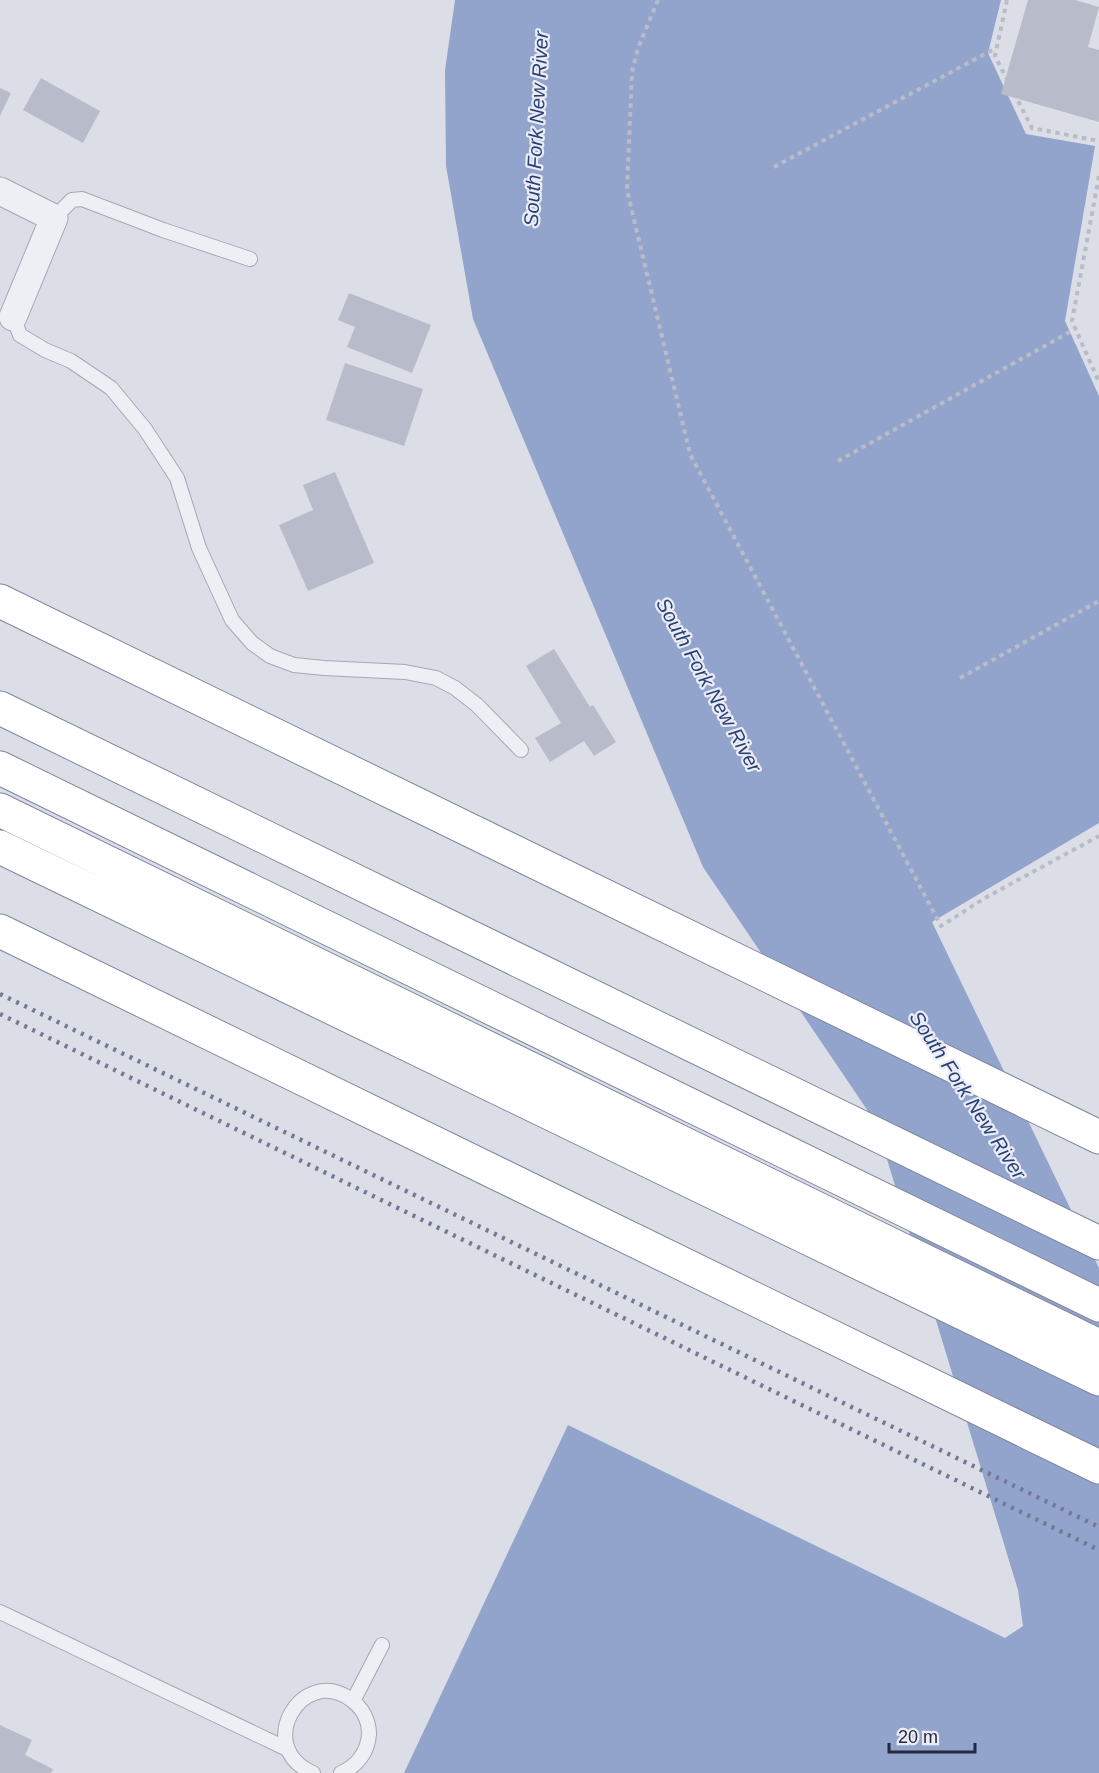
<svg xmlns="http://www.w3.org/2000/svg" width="1099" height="1773" viewBox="0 0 1099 1773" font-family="Arial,sans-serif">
<rect width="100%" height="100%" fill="#dbdee7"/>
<path fill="#92a4cc" d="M455 0H1001L988 53 1026 134 1095 146 1065 321 1099 396V823L932 922 1099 1268V1773H404L568 1425 1005 1638 1023 1626 1018 1590 876 1123 703 867 473 319 446 166 445 70Z"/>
<path fill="#b8bcca" d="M1028 0H1075L1099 7 1088 47 1099 50V122L1001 94Z
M41 78 100 111 83 143 23 110Z
M0 88 11 93 0 116Z
M349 293 431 325 412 373 347 347 355 327 338 320Z
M345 363 423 389 404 446 326 420Z
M335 472 374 563 308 591 279 525 313 510 303 485Z
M554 649 590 707 593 705 616 742 594 756 584 741 550 762 535 738 561 723 526 666Z
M0 1725 32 1740 25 1755 53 1769 51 1773H0Z"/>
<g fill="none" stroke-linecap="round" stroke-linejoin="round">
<g stroke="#a4a8b5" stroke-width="16">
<path id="service" d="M54 218 72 200 82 199 163 230 250 259
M13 317 20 335 45 350 71 361 111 388 145 429 177 478 199 548 232 620 252 643 270 656 294 665 324 668 405 672 436 678 455 688 477 705 521 750
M0 1612 287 1749
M353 1701 382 1645
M313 1773C253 1747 302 1665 350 1699 362 1707 369 1720 369 1734 368 1752 357 1766 341 1773"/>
</g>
<g stroke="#a4a8b5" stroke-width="29">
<path id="minor" d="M0 191 54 218 13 317"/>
</g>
<g stroke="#81889f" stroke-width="35">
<path id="motorway" d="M0 601 1099 1137
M0 708 1099 1243
M0 768 1099 1305
M0 810 1099 1346
M0 847 1099 1379
M0 931 1099 1467"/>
</g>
<path stroke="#b9bcc6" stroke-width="4" stroke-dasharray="4.5 4.5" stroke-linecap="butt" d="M658 0 638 48 632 72 627 190 690 454 941 926 985 898 1099 836
M1007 0 995 56 1032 128 1099 141
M774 167 996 48
M1099 176 1072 321 1099 382
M838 461 1075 329
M960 678 1099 601"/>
<use href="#service" stroke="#eeeff5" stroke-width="14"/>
<use href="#minor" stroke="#eeeff5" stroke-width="27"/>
<use href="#motorway" stroke="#fff" stroke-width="33"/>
<path stroke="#737992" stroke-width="4.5" stroke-dasharray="3 6" stroke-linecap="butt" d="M0 994 1099 1527
M0 1014 1099 1550"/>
</g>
<g text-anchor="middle" stroke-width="4.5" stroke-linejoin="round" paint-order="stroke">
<g font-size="20" font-style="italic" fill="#2a3f76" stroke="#eaedf5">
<text transform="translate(536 129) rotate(-87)" y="7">South Fork New River</text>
<text transform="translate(709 685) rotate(61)" y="7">South Fork New River</text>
<text transform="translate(968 1095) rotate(57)" y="7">South Fork New River</text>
</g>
</g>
<path d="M889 1743v9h86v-9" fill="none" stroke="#24293f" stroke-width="3"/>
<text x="898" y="1743" font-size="18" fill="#24293f" stroke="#eaedf5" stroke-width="4.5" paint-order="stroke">20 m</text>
</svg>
